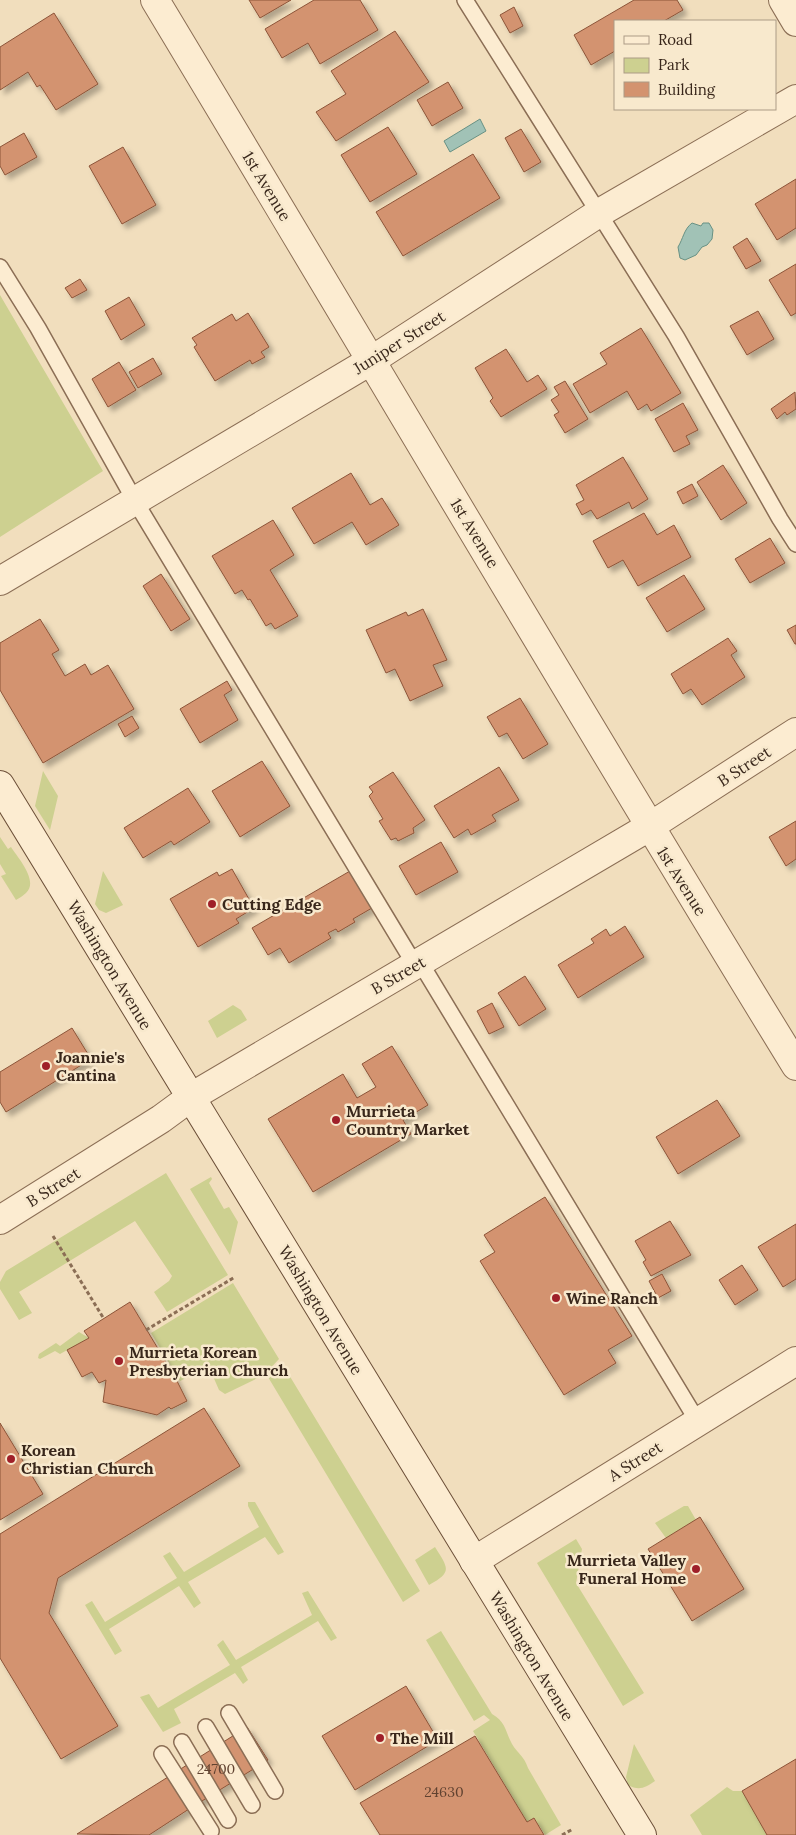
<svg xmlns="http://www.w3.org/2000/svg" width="796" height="1835" viewBox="0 0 796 1835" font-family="Lora,serif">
<defs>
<filter id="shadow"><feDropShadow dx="4.5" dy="4.5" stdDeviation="2.5" flood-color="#0004"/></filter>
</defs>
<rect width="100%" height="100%" fill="#f1debd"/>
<path fill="#cdd090" d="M0 295 103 471 0 537Z
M43 771 58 796 50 830 35 806Z
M0 837 8 849 11 847C18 858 39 881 26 893 23 896 19 898 16 900L1 876 6 874 0 864Z
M103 871 123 905 106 913 99 910 95 904Z
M233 1005 241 1010 247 1020 217 1038 208 1021Z
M166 1173 228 1275 167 1312 154 1292 169 1281 172 1276 135 1221 19 1292 32 1313 19 1320 0 1289V1282L6 1271Z
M211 1177 212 1179 209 1183 224 1209 229 1207 238 1222 230 1255 190 1189Z
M233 1283 279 1359 264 1375 225 1394 219 1390 209 1367 180 1381 151 1333Z
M79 1332 89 1338 60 1354 55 1351 40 1359 38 1358 39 1354 56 1343 60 1346Z
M283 1365 420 1591 403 1602 268 1377Z
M248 1502H255L284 1552 278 1555 265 1537 188 1582 201 1603 194 1608 179 1586 109 1629 122 1651 115 1655 85 1605 92 1601 105 1622 177 1578 163 1556 170 1552 184 1572 259 1527 248 1506Z
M684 1506H688L696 1520 666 1538 655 1523Z
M576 1539 582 1549 576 1583 644 1693 623 1706 537 1563Z
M435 1547C448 1568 453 1572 429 1585L415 1560Z
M308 1591 337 1638 331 1641 318 1621 241 1667 248 1680 243 1684 235 1673 174 1709 181 1723 163 1732 140 1697 149 1694 158 1708 230 1665 217 1645 223 1640 236 1660 312 1615 302 1593Z
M441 1631 492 1714C506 1722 505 1731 512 1744 518 1754 524 1756 528 1768L561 1825 545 1835 534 1818 527 1822 473 1731 490 1720 484 1715 474 1721 426 1640Z
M634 1744 655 1781C645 1788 639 1791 628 1785L626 1777Z
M727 1787 733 1791H742L768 1835H702L690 1815Z"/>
<path fill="#a1c2b6" stroke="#689184" d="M480 119 486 131 450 152 444 141Z
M692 223 701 226 703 223H709L713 230 712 239 707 245 702 247 696 255 685 260 680 258 678 247C683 239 684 229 692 223Z"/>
<path fill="#d3936f" stroke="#8c5439" filter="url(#shadow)" d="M249 0H291L260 18Z
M314 0H360L378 30 320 64 308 43 282 58 265 29Z
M634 0H677L683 10 664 21H615V51L591 65 574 35Z
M514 7 523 26 510 33 500 15Z
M54 13 98 84 56 110 40 85 37 87 28 72 0 90V47Z
M395 31 429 82 336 141 316 112 346 94 331 71Z
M448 82 463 108 432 126 417 100Z
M388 127 417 174 370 202 341 155Z
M521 129 541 162 524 172 505 138Z
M24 133 37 157 5 175 0 166V147Z
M123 147 156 205 122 224 89 166Z
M473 154 500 198 403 256 376 212Z
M796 179V228L777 240 755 204Z
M747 238 761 261 746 269 733 247Z
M796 264V313L791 316 769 280Z
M80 279 87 290 72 298 65 288Z
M129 297 145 325 121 340 105 311Z
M758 311 774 339 747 355 730 326Z
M248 313 269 347 261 352 265 357 252 364 250 360 215 381 194 347 197 345 192 338 232 314 236 321Z
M641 328 681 393 651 411 647 404 638 410 627 391 590 413 573 384 607 364 600 353Z
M506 349 527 382 538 375 547 389 501 417 490 401 493 398 475 368Z
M153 358 162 374 138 388 129 372Z
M119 362 136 390 108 407 92 379Z
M565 381 588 419 565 433 554 415 559 412 551 400 559 395 554 387Z
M795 392 796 409 787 415 785 412 777 419 771 409Z
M683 403 698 430 686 436 690 444 674 452 655 419Z
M623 457 648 499 632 509 629 502 597 519 591 510 582 515 576 504 584 500 576 485Z
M723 465 747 503 721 520 697 482Z
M351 473 370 505 382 498 399 525 366 545 352 522 314 544 292 508Z
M692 484 698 496 683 504 677 492Z
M644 513 657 535 674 525 691 557 638 586 623 560 608 568 593 541Z
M273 520 294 555 270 570 298 616 275 629 271 623 266 626 250 599 248 600 242 590 235 594 212 556Z
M770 538 785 563 750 583 735 559Z
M161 574 190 619 171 631 143 586Z
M684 575 705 609 667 632 646 598Z
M423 609 447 660 433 665 443 686 410 701 395 669 386 673 366 630 406 612 408 616Z
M40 619 59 650 52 654 65 676 85 664 91 675 108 665 134 709 43 763 0 690V643Z
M796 625V644H795L787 630Z
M728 638 737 651 731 655 745 677 702 705 691 689 683 694 671 674Z
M227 681 232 690 224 695 238 720 200 743 180 709Z
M520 698 548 744 523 759 507 733 499 737 487 717Z
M132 716 139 728 125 737 118 724Z
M262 761 290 806 240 837 212 791Z
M499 767 519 800 492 815 496 821 471 835 468 829 454 838 434 806Z
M393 772 425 820 413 828 414 833 398 841 396 838 391 840 379 821 383 819 369 796 373 792 369 787Z
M188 788 210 822 174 845 171 841 143 858 124 828Z
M796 821V859L786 866 769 837Z
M441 842 458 872 416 895 399 866Z
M232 869 254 908 236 919 239 923 198 947 170 899 217 872 219 876Z
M350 871 372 908 353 919 355 922 338 932 336 929 328 933 331 938 289 963 280 948 268 955 252 928Z
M625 926 644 957 578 998 558 965 594 943 591 939 606 929 610 936Z
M525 976 546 1009 519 1026 498 993Z
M492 1003 504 1027 489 1034 477 1011Z
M72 1028 91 1059 6 1112 0 1102V1072Z
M392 1046 428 1105 403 1120 411 1134 313 1192 268 1119 343 1074 357 1098 376 1087 362 1064Z
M717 1100 740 1136 678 1174 656 1137Z
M545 1197 632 1336 608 1350 616 1363 564 1395 480 1261 495 1252 484 1235Z
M670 1221 691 1255 651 1276 643 1262 646 1260 635 1241Z
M796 1224V1279L783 1287 758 1247Z
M742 1265 758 1290 735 1305 719 1280Z
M662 1274 671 1291 658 1298 649 1281Z
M130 1302 175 1377 187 1401 171 1409 169 1407 157 1415 103 1402 106 1380 99 1383 92 1372 82 1377 67 1350 89 1338 84 1331Z
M204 1408 240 1466 58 1578 49 1613 118 1726 61 1759 0 1658V1534Z
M0 1423 43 1494 0 1520Z
M700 1517 744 1589 692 1621 648 1549Z
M406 1686 438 1740 355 1790 322 1736Z
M247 1727 268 1760 189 1809 168 1777Z
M475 1736 527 1822 534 1818 544 1835H380L360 1803Z
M796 1759V1835H767L742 1791Z
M168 1777 189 1809 149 1835 77 1834Z"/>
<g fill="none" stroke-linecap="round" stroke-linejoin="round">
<g stroke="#8b6e55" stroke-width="18">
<path id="service" d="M465 0 676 336 780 519 796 544
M0 267 38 328 135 501 415 965
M420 962 698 1422
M229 1713 275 1791
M206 1727 252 1805
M182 1742 228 1820
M162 1754 211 1831"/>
</g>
<g stroke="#8b6e55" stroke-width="30">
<path id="minor" d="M155 0C369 355 579 713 796 1066
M783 0 796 22
M191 1097 649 827 796 732
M474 1561 796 1361"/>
</g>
<g stroke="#8b6e55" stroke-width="30">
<path id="tertiary" d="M0 581 372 360 599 213 796 99
M0 1220 161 1119 191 1097"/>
</g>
<g stroke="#6c4f38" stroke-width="30">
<path id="secondary" d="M0 785 642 1835"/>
</g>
<path stroke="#8b6e55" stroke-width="3" stroke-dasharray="4 2.5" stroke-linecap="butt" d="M53 1236 104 1319
M146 1330 235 1277
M562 1835 573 1829"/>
<use href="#service" stroke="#fcecd1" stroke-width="15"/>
<use href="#minor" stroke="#fcecd1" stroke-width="28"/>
<use href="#tertiary" stroke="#fcecd1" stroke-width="28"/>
<use href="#secondary" stroke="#fcecd1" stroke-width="28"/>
</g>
<g fill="#9f2029" stroke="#f8e9cd" stroke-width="2">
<circle cx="212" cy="904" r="5"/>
<circle cx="46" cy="1066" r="5"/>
<circle cx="336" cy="1120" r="5"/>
<circle cx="556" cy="1298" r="5"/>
<circle cx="119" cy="1361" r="5"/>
<circle cx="11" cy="1459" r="5"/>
<circle cx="696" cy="1569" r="5"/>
<circle cx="380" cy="1738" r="5"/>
</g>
<g text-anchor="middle" stroke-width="5" stroke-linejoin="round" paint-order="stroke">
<g font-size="14" fill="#604230">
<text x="216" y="1774">24700</text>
<text x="444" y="1797">24630</text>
</g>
<g font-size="16" fill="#39271b" stroke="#f8e9cd">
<text transform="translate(267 186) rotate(59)" y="6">1st Avenue</text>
<text transform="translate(399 342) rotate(-32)" y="6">Juniper Street</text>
<text transform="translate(475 533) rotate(59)" y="6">1st Avenue</text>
<text transform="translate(744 766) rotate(-33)" y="6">B Street</text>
<text transform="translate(682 881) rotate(58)" y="6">1st Avenue</text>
<text transform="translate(110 965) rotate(59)" y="6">Washington Avenue</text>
<text transform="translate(398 975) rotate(-30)" y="6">B Street</text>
<text transform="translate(53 1187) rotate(-32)" y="6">B Street</text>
<text transform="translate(321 1310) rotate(59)" y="6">Washington Avenue</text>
<text transform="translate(635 1461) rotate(-32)" y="6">A Street</text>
<text transform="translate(532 1656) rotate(59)" y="6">Washington Avenue</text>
</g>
<g font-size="16" font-weight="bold" fill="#39271b" stroke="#f8e9cd" text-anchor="start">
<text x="222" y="910">Cutting Edge</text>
<text x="56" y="1063">Joannie's<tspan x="56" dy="18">Cantina</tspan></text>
<text x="346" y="1117">Murrieta<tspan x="346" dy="18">Country Market</tspan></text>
<text x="566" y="1304">Wine Ranch</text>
<text x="129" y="1358">Murrieta Korean<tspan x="129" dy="18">Presbyterian Church</tspan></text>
<text x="21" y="1456">Korean<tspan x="21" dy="18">Christian Church</tspan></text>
<text x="686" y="1566" text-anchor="end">Murrieta Valley<tspan x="686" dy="18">Funeral Home</tspan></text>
<text x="390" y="1744">The Mill</text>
</g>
</g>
<rect x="614" y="20" width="162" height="90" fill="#f8e9cd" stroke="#ac9b86"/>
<rect x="624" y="36" width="25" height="8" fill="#fcecd1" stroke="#ac9b86"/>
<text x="658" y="45" font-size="15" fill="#39271b">Road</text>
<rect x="624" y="58" width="25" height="15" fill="#cdd090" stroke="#ac9b86"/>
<text x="658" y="70" font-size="15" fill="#39271b">Park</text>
<rect x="624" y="82" width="25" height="15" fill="#d3936f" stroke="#ac9b86"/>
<text x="658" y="95" font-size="15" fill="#39271b">Building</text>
</svg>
